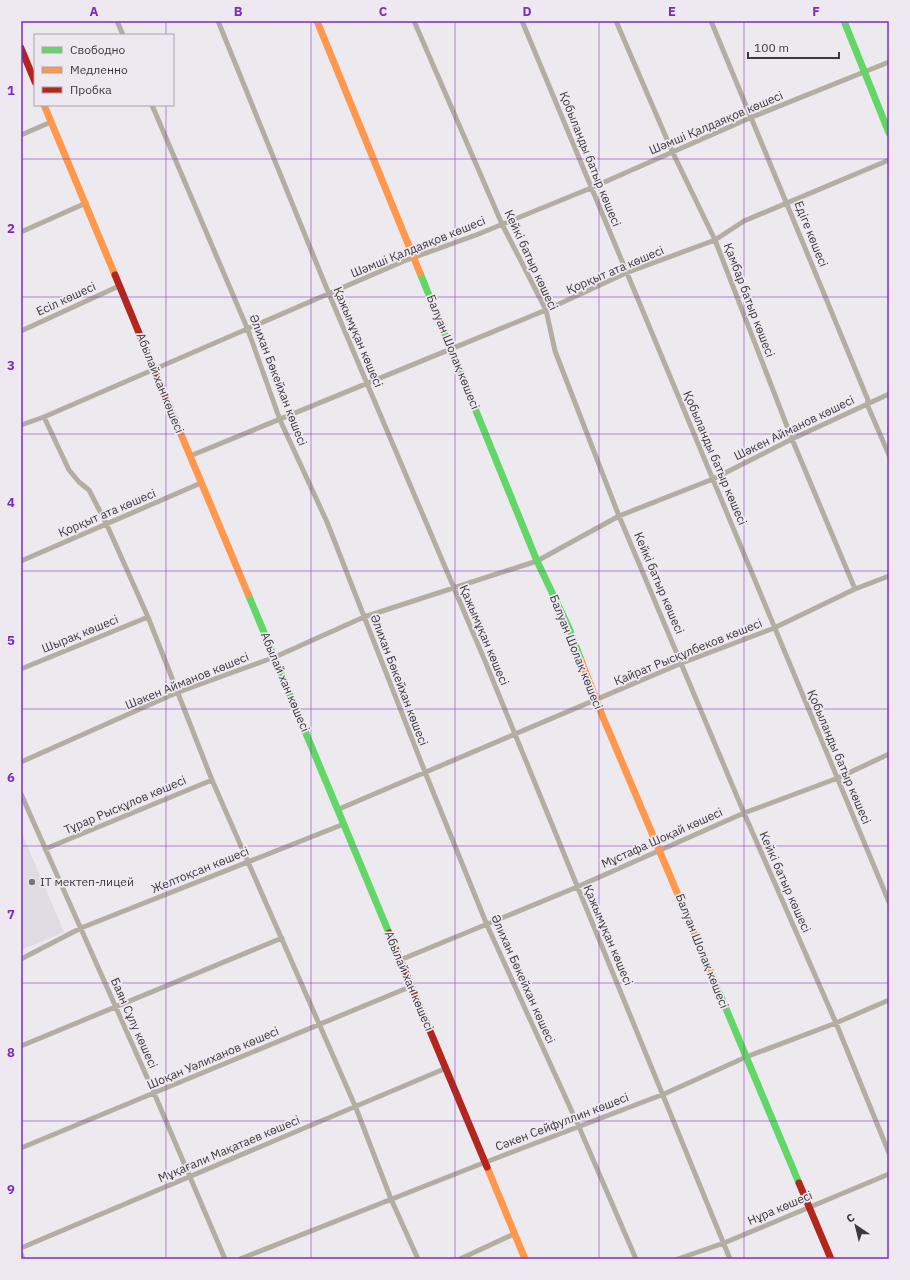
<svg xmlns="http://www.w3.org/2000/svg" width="910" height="1280" viewBox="0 0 910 1280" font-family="'IBM Plex Sans',sans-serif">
<rect width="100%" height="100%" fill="#edeaef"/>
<path fill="#e0dae2" d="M21 831 64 932 21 950Z"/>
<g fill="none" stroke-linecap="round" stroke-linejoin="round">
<path stroke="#b3aea1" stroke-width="5" d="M117 21 123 35
M218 21 329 294 485 661 730 1259
M414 21 502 224 546 310 555 351 619 516 744 813 836 1023 889 1153
M522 21 889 902
M616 21 672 151 715 240 792 439 855 589
M711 21 868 400 867 404 889 455
M152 105 248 330 280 420 327 522 425 772 487 925 579 1127 636 1259
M21 135 51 122
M21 232 86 203
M21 331 119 286
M44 417 69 470 79 482 89 490 106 523 148 617 212 780 356 1108 391 1199 418 1259
M21 425 44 417 404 261 476 235 591 188 752 117 889 62
M190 456 546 310 626 273 715 240 744 221 889 160
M21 561 201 483
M21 669 148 617
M21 762 176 693 275 657 364 617 537 561 619 516 713 479 792 439 889 394
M21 794 154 1093 225 1259
M339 809 682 663 774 628 855 589 889 576
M45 849 212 780
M21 959 81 928 344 824
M400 960 577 887 744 813 838 778 889 754
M21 1046 282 938
M21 1148 412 986
M21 1248 444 1069
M21 1254 23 1259
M240 1259 473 1167 664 1094 746 1057 836 1023 889 1000
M460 1259 514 1234
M678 1259 724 1243 889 1174"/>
<path stroke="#63d668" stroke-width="7" d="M844 21 889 133
M420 273 537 561 569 628 581 660
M248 594 389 933
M709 968 799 1183"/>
<path stroke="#ff974d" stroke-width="7" d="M317 21 420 273
M44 105 115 275
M175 420 248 594
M581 660 602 715 709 968
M487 1167 525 1259"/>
<path stroke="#b3261e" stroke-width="7" d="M21 48 35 82
M115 275 175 420
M389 933 487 1167
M799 1183 831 1259"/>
</g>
<path fill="none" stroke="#7b2cbf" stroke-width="1" stroke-opacity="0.55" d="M166 21V35M311 21V1259M455 21V1259M599 21V1259M744 21V1259M166 105V1259M21 159H889M21 297H889M21 434H889M21 571H889M21 709H889M21 846H889M21 983H889M21 1121H889"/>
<circle fill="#79777b" stroke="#eee9f0" stroke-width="1.5" cx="32" cy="882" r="4"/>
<g text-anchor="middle" stroke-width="3.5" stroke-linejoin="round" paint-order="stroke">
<g font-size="12" fill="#3b393c" stroke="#eee9f0">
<text transform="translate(716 123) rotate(-23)" y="4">Шәмші Қалдаяқов көшесі</text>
<text transform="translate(590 159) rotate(68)" y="4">Қобыланды батыр көшесі</text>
<text transform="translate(811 234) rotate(68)" y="4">Едіге көшесі</text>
<text transform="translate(418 247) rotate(-22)" y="4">Шәмші Қалдаяқов көшесі</text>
<text transform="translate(531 260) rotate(65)" y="4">Кейкі батыр көшесі</text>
<text transform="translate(615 270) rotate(-23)" y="4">Қорқыт ата көшесі</text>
<text transform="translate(66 299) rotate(-25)" y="4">Есіл көшесі</text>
<text transform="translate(749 300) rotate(69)" y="4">Қамбар батыр көшесі</text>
<text transform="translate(358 337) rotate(67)" y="4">Қажымұқан көшесі</text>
<text transform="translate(453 352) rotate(68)" y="4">Балуан Шолақ көшесі</text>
<text transform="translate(278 380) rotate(69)" y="4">Әлихан Бөкейхан көшесі</text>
<text transform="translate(160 383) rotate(68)" y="4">Абылай хан көшесі</text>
<text transform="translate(794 428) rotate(-26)" y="4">Шәкен Айманов көшесі</text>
<text transform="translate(715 458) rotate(67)" y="4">Қобыланды батыр көшесі</text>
<text transform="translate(107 513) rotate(-23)" y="4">Қорқыт ата көшесі</text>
<text transform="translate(659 583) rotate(67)" y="4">Кейкі батыр көшесі</text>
<text transform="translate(80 634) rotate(-22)" y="4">Шырақ көшесі</text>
<text transform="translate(484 635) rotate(67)" y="4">Қажымұқан көшесі</text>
<text transform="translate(576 652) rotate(68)" y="4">Балуан Шолақ көшесі</text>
<text transform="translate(688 652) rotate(-22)" y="4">Қайрат Рысқұлбеков көшесі</text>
<text transform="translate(399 680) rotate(69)" y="4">Әлихан Бөкейхан көшесі</text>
<text transform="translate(187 681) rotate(-22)" y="4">Шәкен Айманов көшесі</text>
<text transform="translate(285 682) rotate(67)" y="4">Абылай хан көшесі</text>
<text transform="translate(839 757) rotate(67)" y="4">Қобыланды батыр көшесі</text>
<text transform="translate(125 805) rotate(-23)" y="4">Тұрар Рысқұлов көшесі</text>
<text transform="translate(662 838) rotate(-24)" y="4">Мұстафа Шоқай көшесі</text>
<text transform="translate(200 870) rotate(-22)" y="4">Желтоқсан көшесі</text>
<text transform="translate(785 882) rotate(66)" y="4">Кейкі батыр көшесі</text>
<text transform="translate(608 935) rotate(67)" y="4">Қажымұқан көшесі</text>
<text transform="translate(702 951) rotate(68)" y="4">Балуан Шолақ көшесі</text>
<text transform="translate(523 979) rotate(66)" y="4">Әлихан Бөкейхан көшесі</text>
<text transform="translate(409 981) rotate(67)" y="4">Абылай хан көшесі</text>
<text transform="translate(134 1023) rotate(66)" y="4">Баян Сұлу көшесі</text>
<text transform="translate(213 1058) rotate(-23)" y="4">Шоқан Уәлиханов көшесі</text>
<text transform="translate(562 1122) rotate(-21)" y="4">Сәкен Сейфуллин көшесі</text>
<text transform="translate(229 1149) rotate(-23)" y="4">Мұқағали Мақатаев көшесі</text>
<text transform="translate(780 1208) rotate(-23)" y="4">Нұра көшесі</text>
</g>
<g font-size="12" fill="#3b393c" stroke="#eee9f0" text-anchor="start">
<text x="40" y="886">IT мектеп-лицей</text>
</g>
</g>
<rect width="910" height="1280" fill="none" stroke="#eee9f0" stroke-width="44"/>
<rect x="34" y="34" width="140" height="72" fill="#eee9f0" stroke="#a6a3a8"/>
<rect x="42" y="47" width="20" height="6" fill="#63d668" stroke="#a6a3a8"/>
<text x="70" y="54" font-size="12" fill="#3b393c">Свободно</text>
<rect x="42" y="67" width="20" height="6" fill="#ff974d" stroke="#a6a3a8"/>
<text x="70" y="74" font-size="12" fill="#3b393c">Медленно</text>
<rect x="42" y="87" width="20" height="6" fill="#b3261e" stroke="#a6a3a8"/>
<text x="70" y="94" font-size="12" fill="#3b393c">Пробка</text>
<g transform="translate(856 1226) rotate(325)" stroke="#eee9f0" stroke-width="3" paint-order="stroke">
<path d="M0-3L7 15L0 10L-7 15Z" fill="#3b393c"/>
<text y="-6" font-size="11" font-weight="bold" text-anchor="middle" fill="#3b393c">С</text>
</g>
<path d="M748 52v6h91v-6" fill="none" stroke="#3b393c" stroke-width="2"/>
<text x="754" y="52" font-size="12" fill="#3b393c" stroke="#eee9f0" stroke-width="3" paint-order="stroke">100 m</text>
<rect x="22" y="22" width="866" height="1236" fill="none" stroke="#7b2cbf" stroke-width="1.5"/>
<g font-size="13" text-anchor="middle" font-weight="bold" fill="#7b2cbf">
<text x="94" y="16">A</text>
<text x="238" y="16">B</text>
<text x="383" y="16">C</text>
<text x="527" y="16">D</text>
<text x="672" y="16">E</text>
<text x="816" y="16">F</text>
<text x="11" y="95">1</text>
<text x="11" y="233">2</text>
<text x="11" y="370">3</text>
<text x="11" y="507">4</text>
<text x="11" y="645">5</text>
<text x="11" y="782">6</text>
<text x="11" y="919">7</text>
<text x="11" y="1057">8</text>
<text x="11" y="1194">9</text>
</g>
</svg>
